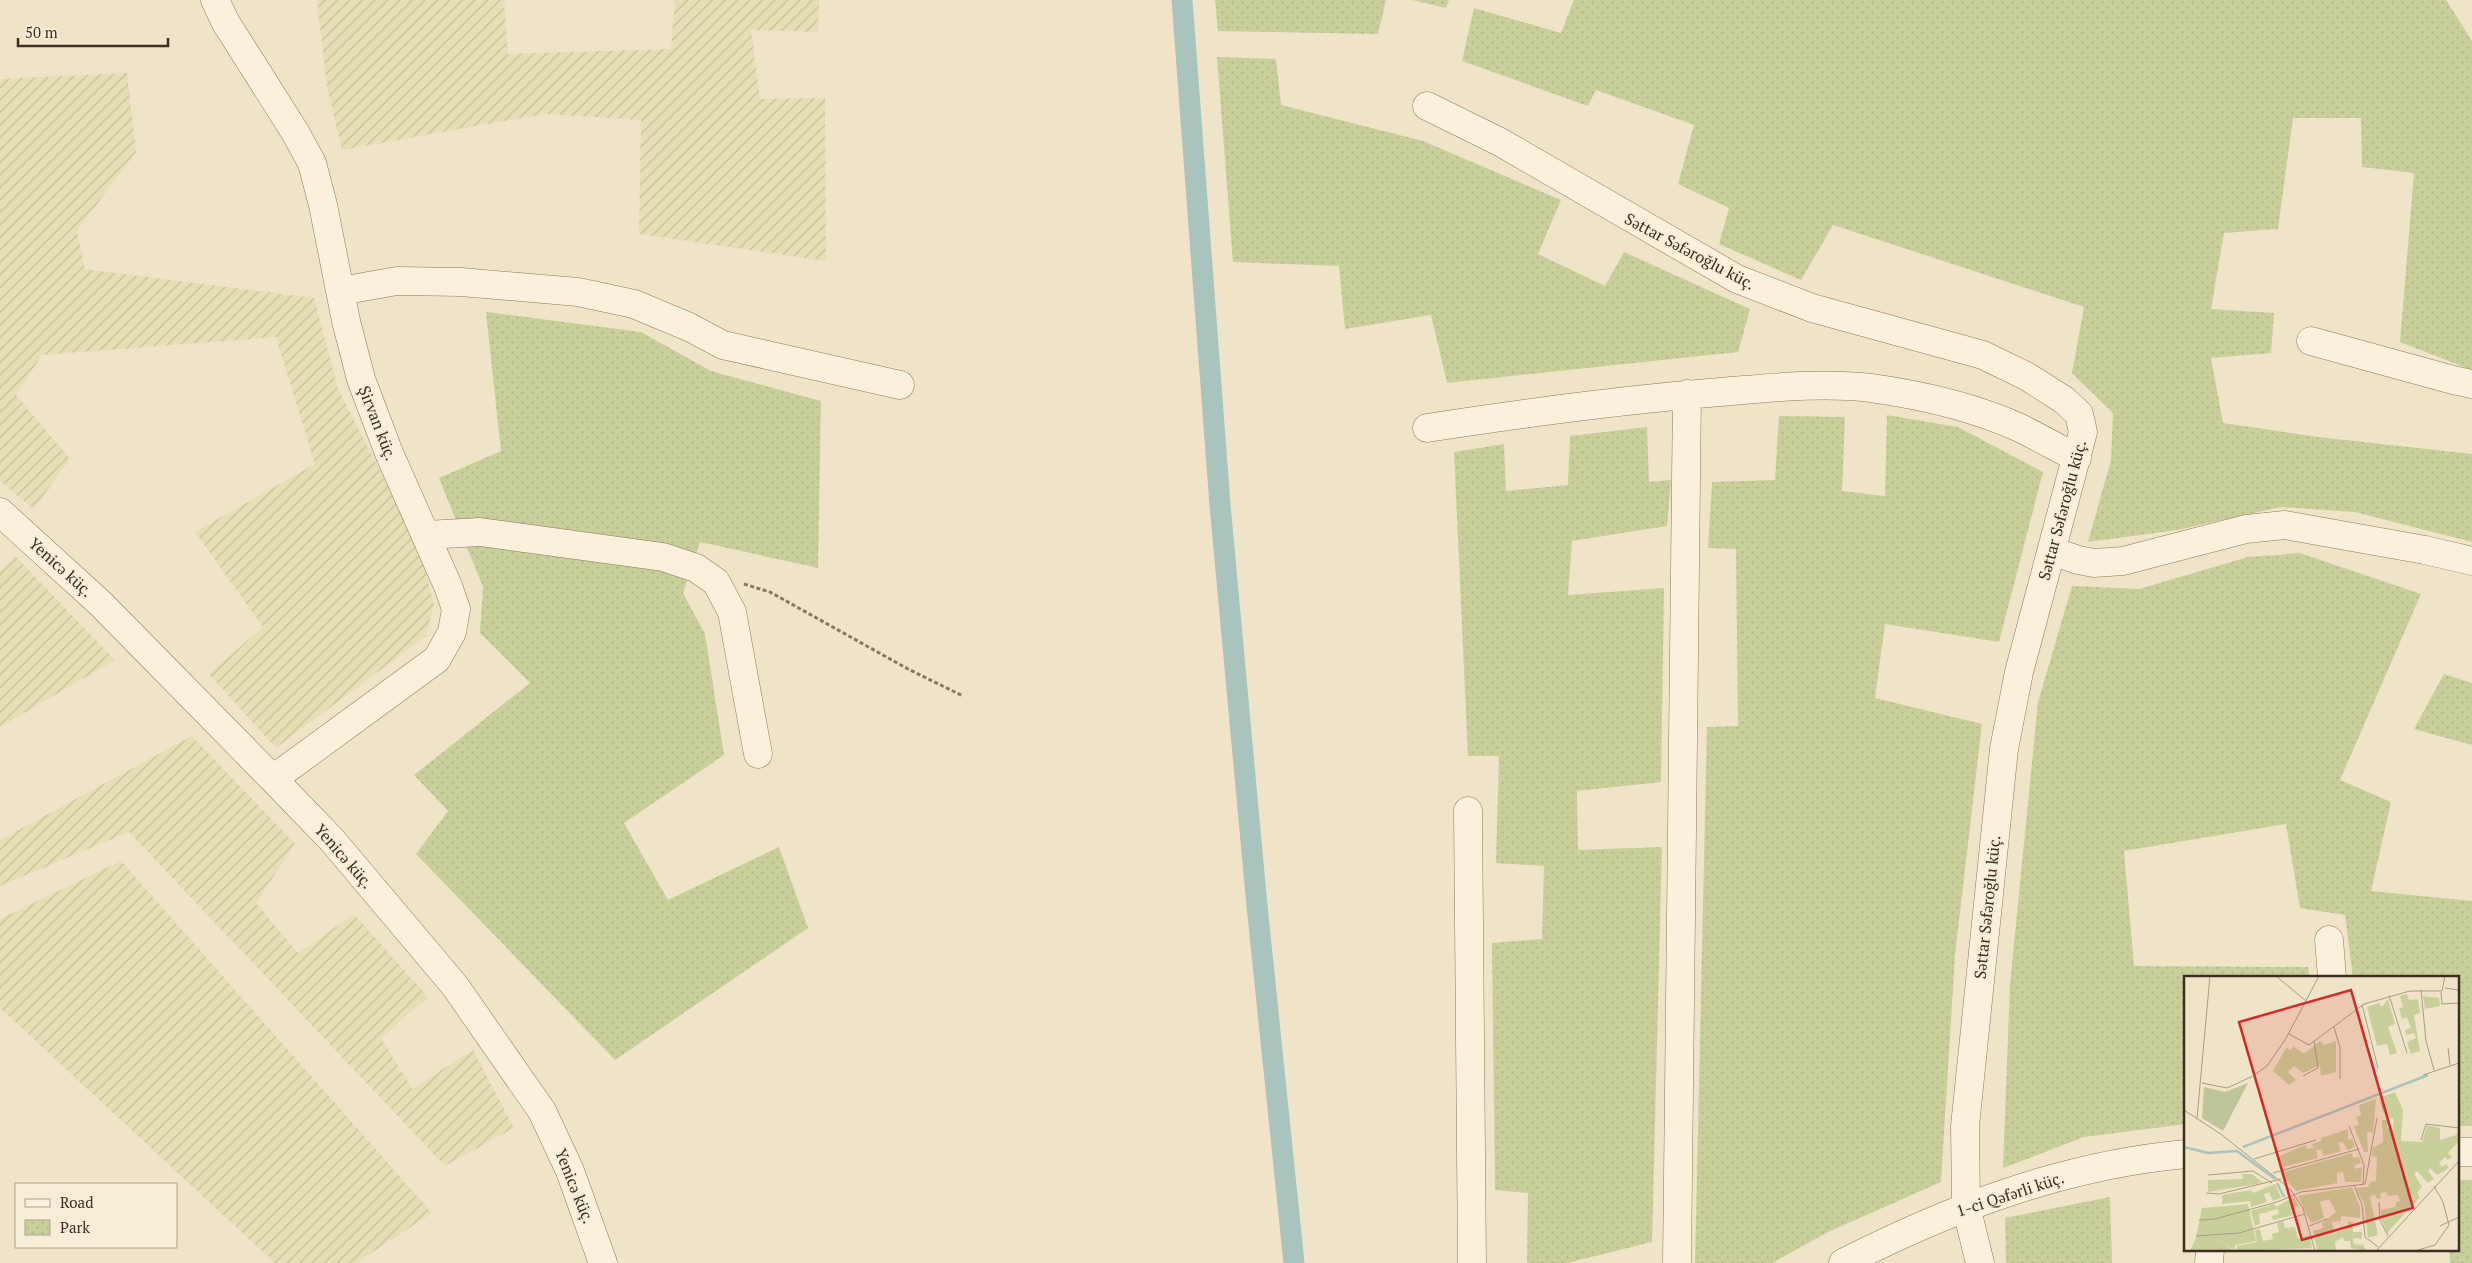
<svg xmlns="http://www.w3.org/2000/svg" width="2472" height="1263" viewBox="0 0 2472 1263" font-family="'PT Serif',serif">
<defs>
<pattern id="farmland-furrows" width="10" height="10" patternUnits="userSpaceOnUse" patternTransform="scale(1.25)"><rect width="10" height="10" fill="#e6deb5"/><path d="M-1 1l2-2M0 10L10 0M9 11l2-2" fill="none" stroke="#c6bf9b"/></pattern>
<pattern id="park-dots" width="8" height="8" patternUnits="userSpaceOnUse" patternTransform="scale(1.25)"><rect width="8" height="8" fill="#c9cf9b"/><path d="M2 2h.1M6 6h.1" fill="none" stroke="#aeb285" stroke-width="1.8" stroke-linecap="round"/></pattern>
</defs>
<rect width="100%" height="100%" fill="#f0e4c8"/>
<path fill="url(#farmland-furrows)" d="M317 0H504L508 54 671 49 675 0H819L818 32 751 30 760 99 825 98 826 261 639 234 641 120 544 114 342 150 327 87Z
M127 73 136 152 77 231 85 269 314 298 338 389 421 551 434 605 426 636 276 748 209 674 263 627 195 532 315 464 276 337 42 355 16 395 70 459 34 509 0 481V79Z
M15 556 115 660 0 727V570Z
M192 736 295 844 256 903 298 953 354 914 428 997 381 1038 412 1089 473 1050 514 1128 445 1166 129 832 0 886V840Z
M121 861 432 1213 356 1263H275L0 1008V919Z"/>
<path fill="url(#park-dots)" d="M1215 0H1386L1378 34 1218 31Z
M1412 0H1449L1446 8Z
M1574 0H2446L2472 41V370L2400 342 2414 173 2362 167 2361 118H2293L2278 229 2224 233 2211 309 2274 313 2271 353 2211 358 2223 423 2318 437 2472 454V542L2355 512 2281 507 2177 530 2088 542 2111 460 2113 413 2072 373 2084 307 1833 225 1801 280 1719 244 1729 208 1678 184 1694 125 1596 90 1588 106 1462 61 1474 8 1561 33Z
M1217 57 1276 59 1281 105 1423 141 1561 200 1538 254 1605 286 1624 252 1750 309 1738 352 1447 383 1431 315 1345 329 1339 266 1233 262Z
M486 312 641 332 711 371 821 401 818 568 700 542 683 593 705 634 724 755 624 823 668 900 779 847 808 928 615 1060 416 854 448 811 414 775 530 683 480 633 483 587 439 478 501 451Z
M1887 415 1958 427 2043 472 1999 642 1885 624 1875 698 1982 724 1955 955 1941 1182 1828 1232 1772 1263H1695L1707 727 1738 726 1736 549 1708 548 1712 482 1775 480 1779 416 1845 417 1842 491 1885 496Z
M1647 427 1649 482 1671 480 1667 526 1572 541 1568 595 1664 588 1661 782 1577 791 1578 850 1662 847 1652 1242 1567 1263H1527L1528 1193 1495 1190 1492 943 1542 939 1544 866 1496 863 1499 756H1468L1454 452 1504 444 1506 491 1568 485 1570 436Z
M2300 553 2421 594 2340 780 2391 802 2371 891 2472 901V1126H2458V977H2353L2345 915 2300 908 2286 824 2124 851 2134 966 2308 967 2309 977H2186V1124L2084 1137 2003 1168 2010 984 2038 702 2072 586 2139 589 2248 557Z
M2444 674 2472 683V745L2414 729Z
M2458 1180H2472V1263H2450L2449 1249H2458Z
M2110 1197 2112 1263H2006L2005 1218Z"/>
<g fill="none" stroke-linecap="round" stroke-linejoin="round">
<path stroke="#a9c4bc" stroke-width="21" d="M1182 0 1220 505 1257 906 1294 1263"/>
<g stroke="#8d765c" stroke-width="29">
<path id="minor" d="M215 0 226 23 295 132 312 163 323 205 346 321 361 379 389 453 448 586 456 609 452 632 437 659 273 779
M1427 106 1500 142 1737 279 1812 308 1983 355 2028 377 2064 400 2079 414 2083 432 2019 672 2004 749 1965 1126 1966 1206 1980 1263
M340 291 397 281 461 282 578 292 634 304 689 327 723 345 900 385
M2311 341 2453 380 2472 384
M1427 428C1524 413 1622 400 1720 392 1770 388 1821 382 1871 388 1921 395 1974 407 2020 428 2040 438 2058 448 2077 458
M0 512 101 604 273 779 332 840 455 986 542 1111 570 1171 603 1263
M426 535 480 532 663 557 696 568 716 582 732 612 758 754
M2052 551 2078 560 2094 563 2123 561 2246 529 2285 525 2425 550 2472 561
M1468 811 1472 1263
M2329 940 2332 977
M2458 1152H2472
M1677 1263 1687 394
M1843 1263C1951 1208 2064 1165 2186 1154
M2209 1263 2210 1249"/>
</g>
<path stroke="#8d765c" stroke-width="3" stroke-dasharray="4 2.5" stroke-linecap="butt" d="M744 584 770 592 908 669 963 696"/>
<use href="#minor" stroke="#faf1dc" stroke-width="28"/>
</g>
<g text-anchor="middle" stroke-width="4" stroke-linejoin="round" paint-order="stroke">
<g font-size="16" fill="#3d2e20" stroke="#f7eed8">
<text transform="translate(1690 251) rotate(28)" y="6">Səttar Səfəroğlu küç.</text>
<text transform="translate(378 423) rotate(69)" y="6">Şirvan küç.</text>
<text transform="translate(2062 510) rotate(-75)" y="6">Səttar Səfəroğlu küç.</text>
<text transform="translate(61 567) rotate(42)" y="6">Yenicə küç.</text>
<text transform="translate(344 856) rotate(49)" y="6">Yenicə küç.</text>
<text transform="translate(1987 907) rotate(-84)" y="6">Səttar Səfəroğlu küç.</text>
<text transform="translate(575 1186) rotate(68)" y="6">Yenicə küç.</text>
<text transform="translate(2010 1194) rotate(-18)" y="6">1-ci Qəfərli küç.</text>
</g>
</g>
<g transform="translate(2184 976)">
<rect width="275" height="275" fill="#f0e4c8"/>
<path d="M12 262H32L50 275H6Z" fill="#c9cf9b"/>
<path d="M64 107 39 155 18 142 20 111 41 116Z" fill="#bfc49a"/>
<path d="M223 18 225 24 234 23 236 37 230 39 236 75 227 78 223 66 232 62 230 57 222 59 221 54 227 52 223 41 218 43 215 32 219 31 216 20ZM239 20 255 22 256 30 241 33ZM204 23 211 48 204 51 213 77 206 79 203 68 193 70 183 31 195 27 198 31ZM136 65 140 69 152 65V96L137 100 136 89 119 97 110 90 104 96 112 104 105 109 89 95 102 72 107 74 109 70 120 78ZM211 116 219 134 217 165 238 166 243 149 256 152V164L272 159 275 153V165L264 177 268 181 264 184 261 181 255 187 258 191 262 188 265 191 262 194 253 199 246 192 244 195 250 203 244 207 233 195 230 198 238 211 233 217 236 221 203 257 197 242V234L212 231V226L216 225 214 219 204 220 202 216 196 217 197 222 193 223 191 218 186 221 194 259 184 262 180 228 172 212 184 211 186 206 192 205 193 181 188 180 189 172 199 166 198 144H203V152L210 153 209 142H203L202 136H199L195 122ZM192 123 189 157 183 156 184 176H180L170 151 175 148 172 141 177 139 175 129ZM164 153V164L168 163 171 170 167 173 163 174 159 166 154 167 157 175 140 180 137 173 132 175 134 182 99 191 93 181 121 169 123 173 129 172 128 168 138 165 137 162ZM168 177 169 182 175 181 177 187 170 189 171 193 178 191 177 206H161L159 196 153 197V207L112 215 96 197ZM58 198H68L79 207 24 216V204L59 203ZM91 208 97 222 89 225 85 216 80 218 83 226 67 231 66 225 38 228V219L67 214 69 217ZM168 211 176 231V242L157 240V245L148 246 150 257 163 253 164 245 169 246V256H178V263L169 262 170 268 179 269 183 275 167 272 166 265H160L159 261 151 266 152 275H133L129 255 139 252 138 247 152 236 145 223 136 226 140 242 127 247 114 220ZM110 221 115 230 108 232 110 239 89 244 88 240 95 238 94 233 75 238 76 248 71 250 67 235 90 228 92 231ZM64 228 72 265 51 269 50 274 32 262H12L18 232ZM99 245 101 252 111 251 114 263 125 259 128 272 52 275 53 270 73 266 71 254 76 253 79 265 89 263 88 258 95 256 93 247Z" fill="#c9cf9b"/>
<path fill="none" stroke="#a9c4bc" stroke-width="2.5" d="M0 171 24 177 53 175 91 203M59 171 244 99M93 207 100 221"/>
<path fill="none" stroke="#a89b85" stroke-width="1" d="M92 0 122 25M261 12 274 14 275 18M237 14 242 65 250 94M257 16 258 28 275 27M205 19 223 77M178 29 194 92M150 51 156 72V103M105 58 125 69 180 28 226 15H258L261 0M264 72 266 89M239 99 275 87M119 100 134 92 130 65M18 107 43 112 67 101 83 90 101 64 135 0M0 134 38 159 106 213 119 232 131 275M13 142 26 0M165 150 180 189 179 209M237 164 242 148 275 152M70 183 132 164M89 197 175 173M24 199 69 195 88 207M170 209 178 229 181 261 194 271M22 217 35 218 97 203M195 226 196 244 204 260M15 244 31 243 93 226 117 216 181 208 193 142M125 250 143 243M256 250 275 241M12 260 55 257 121 238M192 275 275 185M231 275 251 269 265 249 259 226 250 210"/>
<path fill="#d62828" fill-opacity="0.15" stroke="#d62828" stroke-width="2.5" d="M167 14 229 232 118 264 55 46Z"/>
<rect width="275" height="275" fill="none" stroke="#3d2e20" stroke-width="2.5"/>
</g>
<rect x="15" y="1183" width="162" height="65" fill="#f7eed8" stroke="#ada18e"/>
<rect x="25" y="1199" width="25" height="8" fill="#faf1dc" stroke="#ada18e"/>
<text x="60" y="1208" font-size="15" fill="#3d2e20">Road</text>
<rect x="25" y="1220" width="25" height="15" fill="url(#park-dots)" stroke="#ada18e"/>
<text x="60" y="1233" font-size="15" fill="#3d2e20">Park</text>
<path d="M18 38v8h150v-8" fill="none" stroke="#3d2e20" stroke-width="2.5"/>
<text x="25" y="38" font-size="15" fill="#3d2e20" stroke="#f7eed8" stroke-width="4" paint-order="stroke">50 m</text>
</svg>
